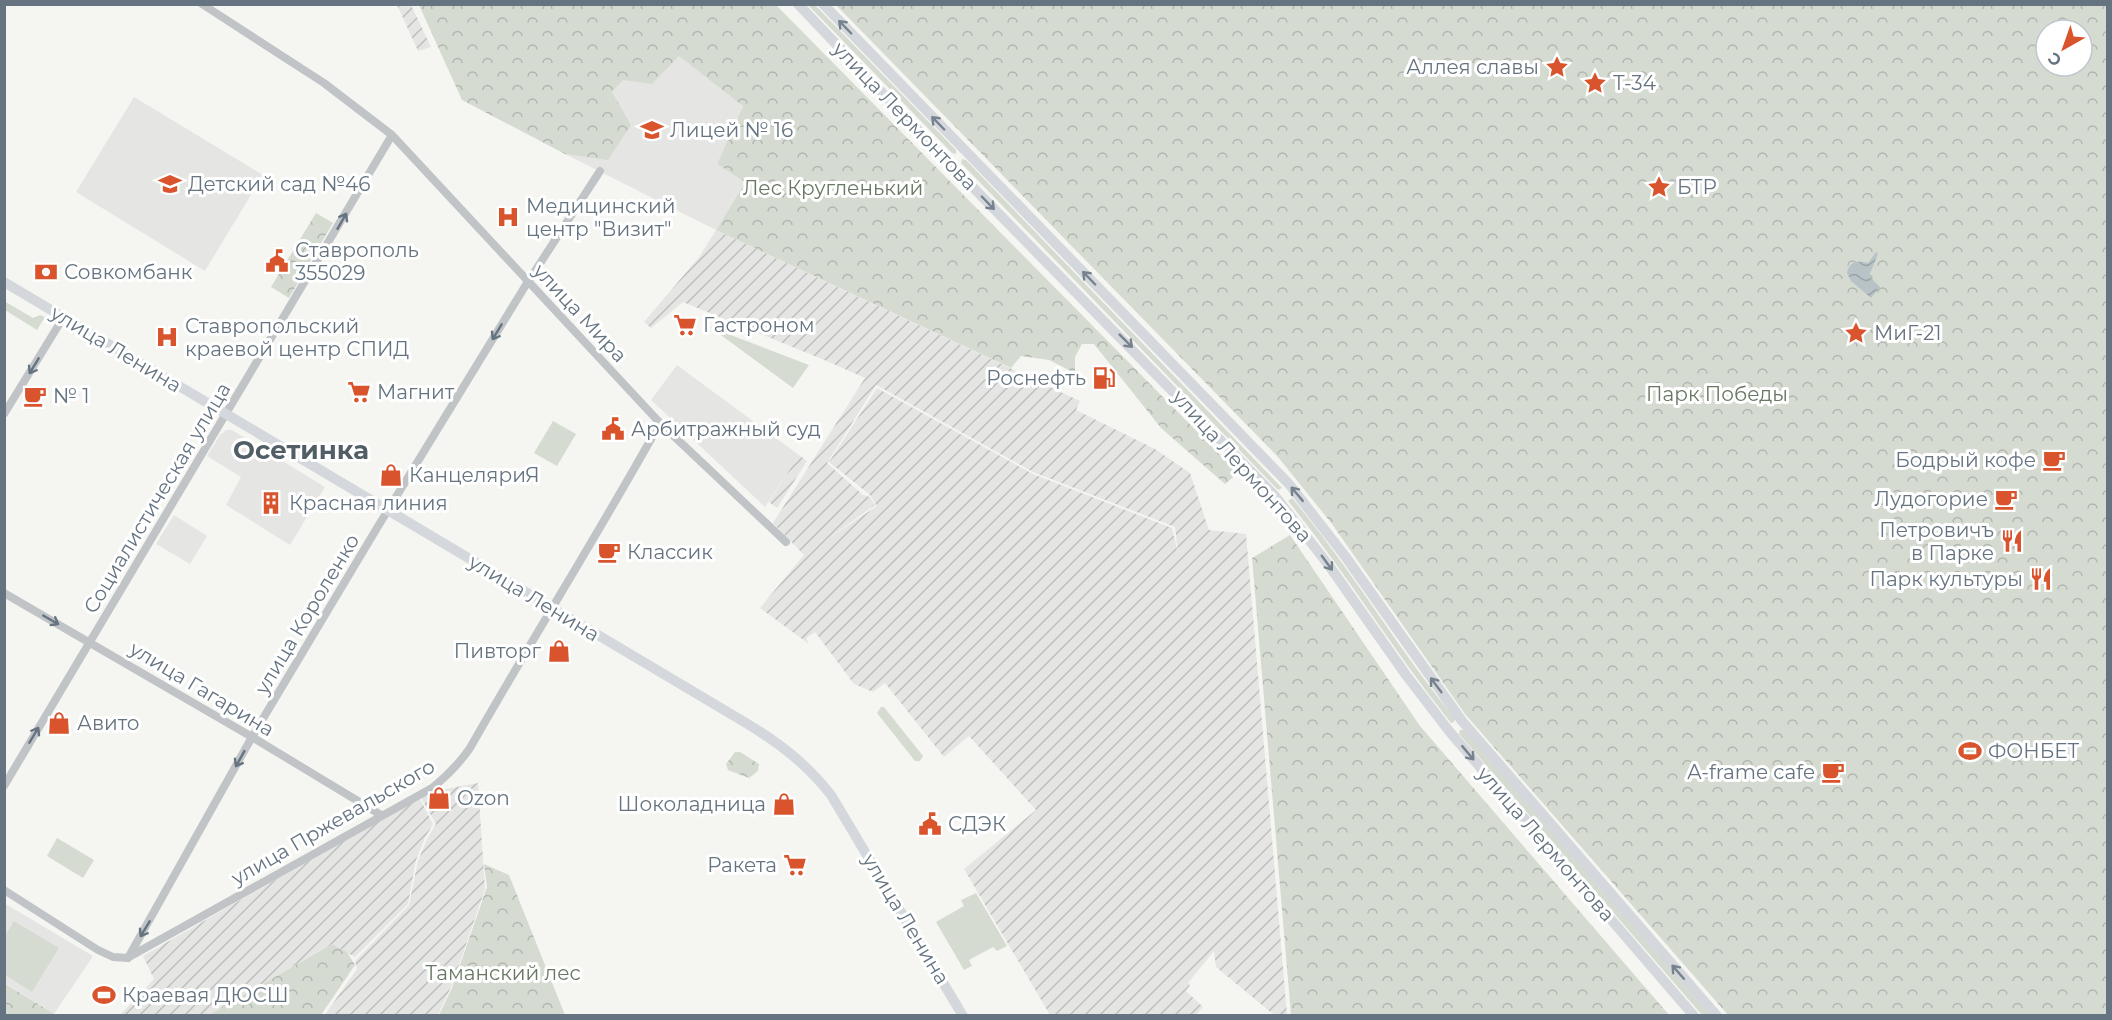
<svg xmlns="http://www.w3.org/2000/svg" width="2112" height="1020" viewBox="0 0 2112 1020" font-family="Montserrat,sans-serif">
<defs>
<pattern id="industrial-furrows" width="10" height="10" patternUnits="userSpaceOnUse" patternTransform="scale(1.5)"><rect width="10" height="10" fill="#e5e6e4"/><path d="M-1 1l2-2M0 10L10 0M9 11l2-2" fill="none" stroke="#bdbfbe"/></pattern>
<pattern id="forest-crowns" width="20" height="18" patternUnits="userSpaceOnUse" patternTransform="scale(1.5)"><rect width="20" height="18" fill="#d6dbd2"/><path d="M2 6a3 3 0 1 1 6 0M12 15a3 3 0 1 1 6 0" fill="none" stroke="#b1b6b0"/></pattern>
<pattern id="water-waves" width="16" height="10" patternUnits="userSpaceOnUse" patternTransform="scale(1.5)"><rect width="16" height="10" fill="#b8c3c7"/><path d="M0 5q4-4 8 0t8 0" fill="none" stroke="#99a3a7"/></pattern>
</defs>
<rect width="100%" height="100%" fill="#f5f5f1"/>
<path fill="#e5e6e4" d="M649 22 743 106 717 164 745 181 716 230 565 154 585 90Z
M134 97 263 175 205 271 76 192Z
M677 365 799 455 765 507 651 400Z
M226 430H232L325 487 290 545 226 505 241 477 207 456 220 435Z
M174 515 207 536 190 564 156 544Z
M4 903 93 956 54 1014 5 983Z"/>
<path fill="url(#industrial-furrows)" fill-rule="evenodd" d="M397 5H411L431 47 418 51Z
M716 230 1080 401 1076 410 1155 449 1190 473 1209 530 1246 534 1287 1015H1274L1216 967 1214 951 1188 983 1190 985 1186 991 1203 1007 1196 1015H1050L964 869 1036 810 969 736 944 757 885 683 873 692 854 684 815 632 806 638 809 644 760 608 804 555 773 523 865 378 829 362 683 302 651 328 644 322 700 256ZM876 385 1033 472 1175 527 1178 553 1172 528 1033 474 877 388 829 462 870 495 877 506 822 543 875 505 870 497 863 495 827 463Z
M799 455 807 461 777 508 769 502Z
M478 783 485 889 453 983 438 1015 324 1016 357 969 355 961 409 905 418 861 427 839 436 824 421 798 435 791Z
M420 799 433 824 425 838 416 860 408 904 355 957 332 944 209 1015 119 1016 154 979 143 956 383 818Z"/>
<path fill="#d6dbd2" d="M808 5H815L956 150V154L952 153Z
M962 159 966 160 1282 488 1278 490 961 163Z
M4 301 33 318 40 315 45 317 37 330 5 310Z
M710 327 809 365 793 388Z
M553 421 576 434 557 466 534 453Z
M1292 498C1351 568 1397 648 1455 719L1454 722 1451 723C1393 651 1346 572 1288 501Z
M881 707H884L923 756 920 761H915L877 713Z
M1460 730H1464L1710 1015H1702L1459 734Z
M57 838 94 860 83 878 47 856Z
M976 893 1007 946 997 951 993 947 969 960 972 966 964 970 936 922 964 906 961 900Z
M14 921 59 948 32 992 5 975V936Z"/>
<path fill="url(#forest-crowns)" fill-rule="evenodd" d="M419 5H776L1238 473 1225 484 1161 428 1094 344H1082L1075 357V373L1049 360 1021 356 1011 368 716 230 745 182 717 164 743 106 679 56 652 84 623 80 612 92 631 125 608 160 565 154 462 100Z
M836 5H2107V1015H1728L1465 714 1332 524 1278 457ZM2046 30H2082V66H2046Z
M316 213 333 223 289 298 271 287Z
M1290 535 1420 726 1669 1015H1291L1252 558Z
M735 752H740L759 764 758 771 749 778 728 770 726 764Z
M484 864 509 875 565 1015H439L452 988 487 887Z
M332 944 347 952 355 965 321 1015H209Z
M4 983 54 1014 53 1015H5Z"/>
<path fill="url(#water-waves)" d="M1876 252 1878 254 1869 276 1880 287 1871 298 1851 281 1847 273C1850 260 1858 261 1868 263Z"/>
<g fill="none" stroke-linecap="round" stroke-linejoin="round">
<path stroke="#c0c4c7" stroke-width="8" d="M202 4 324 83 392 135 660 423 786 542
M4 414 63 318
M4 593 252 737 381 815
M4 786 392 135
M4 890 98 950 113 957 128 958
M129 957 432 788C447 776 459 764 470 748 532 639 599 533 660 423
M128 958 252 737 377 528 524 288 600 171"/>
<path stroke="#d4d8dc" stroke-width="10" d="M798 4 951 165 1275 496 1330 567 1406 675 1449 731 1694 1016
M823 4 1289 484 1345 556 1462 721 1717 1016
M4 282 746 723C779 743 807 764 831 795L963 1016"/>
</g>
<defs><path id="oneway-shaft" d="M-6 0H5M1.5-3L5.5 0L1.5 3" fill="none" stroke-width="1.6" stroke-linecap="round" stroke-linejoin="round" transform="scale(1.5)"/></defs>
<g stroke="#76838e">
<use href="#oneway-shaft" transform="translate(845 27) rotate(-134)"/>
<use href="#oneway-shaft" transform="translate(938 123) rotate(-134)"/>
<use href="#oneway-shaft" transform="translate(988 203) rotate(46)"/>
<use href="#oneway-shaft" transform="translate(1089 278) rotate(-134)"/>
<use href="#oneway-shaft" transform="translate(1126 341) rotate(45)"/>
<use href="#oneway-shaft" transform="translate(1297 494) rotate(-130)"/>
<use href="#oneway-shaft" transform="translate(1327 563) rotate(54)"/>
<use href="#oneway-shaft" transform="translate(1436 685) rotate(-127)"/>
<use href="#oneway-shaft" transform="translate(1468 753) rotate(50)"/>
<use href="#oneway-shaft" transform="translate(1678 972) rotate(-131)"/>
</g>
<g stroke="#657480">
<use href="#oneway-shaft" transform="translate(342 221) rotate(-60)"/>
<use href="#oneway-shaft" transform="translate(497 332) rotate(121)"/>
<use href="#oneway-shaft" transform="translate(34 366) rotate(121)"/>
<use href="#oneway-shaft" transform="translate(51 620) rotate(30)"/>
<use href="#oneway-shaft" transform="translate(34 735) rotate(-59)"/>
<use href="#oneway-shaft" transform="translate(240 759) rotate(119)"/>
<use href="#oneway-shaft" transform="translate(145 929) rotate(121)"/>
</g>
<defs>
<g id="sight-bare" transform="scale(1.8)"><path d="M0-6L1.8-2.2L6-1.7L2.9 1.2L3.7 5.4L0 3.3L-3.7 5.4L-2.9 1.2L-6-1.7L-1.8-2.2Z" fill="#d9532c" stroke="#fff" stroke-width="2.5" paint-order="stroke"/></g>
<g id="school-bare" transform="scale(1.8)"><path d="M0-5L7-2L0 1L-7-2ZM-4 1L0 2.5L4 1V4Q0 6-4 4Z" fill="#d9532c" stroke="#fff" stroke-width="2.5" paint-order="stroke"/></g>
<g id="hospital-bare" transform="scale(1.8)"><path d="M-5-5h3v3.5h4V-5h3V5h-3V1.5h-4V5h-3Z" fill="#d9532c" stroke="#fff" stroke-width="2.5" paint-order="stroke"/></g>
<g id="civic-bare" transform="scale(1.8)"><path d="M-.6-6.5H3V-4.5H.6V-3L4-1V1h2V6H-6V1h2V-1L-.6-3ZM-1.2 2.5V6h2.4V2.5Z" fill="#d9532c" stroke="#fff" stroke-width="2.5" paint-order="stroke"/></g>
<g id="bank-bare" transform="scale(1.8)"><path d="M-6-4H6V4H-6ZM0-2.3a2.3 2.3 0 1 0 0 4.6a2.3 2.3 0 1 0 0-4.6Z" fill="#d9532c" stroke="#fff" stroke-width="2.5" paint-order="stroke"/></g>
<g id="supermarket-bare" transform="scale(1.8)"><path d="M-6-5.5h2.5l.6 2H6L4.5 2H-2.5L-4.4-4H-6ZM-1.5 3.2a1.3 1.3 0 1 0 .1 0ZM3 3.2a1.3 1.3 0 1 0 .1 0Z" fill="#d9532c" stroke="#fff" stroke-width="2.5" paint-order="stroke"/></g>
<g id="fuel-bare" transform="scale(1.8)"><path d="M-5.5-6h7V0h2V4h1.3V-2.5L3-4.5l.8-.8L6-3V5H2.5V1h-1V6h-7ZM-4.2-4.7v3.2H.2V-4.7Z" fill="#d9532c" stroke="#fff" stroke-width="2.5" paint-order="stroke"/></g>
<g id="cafe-bare" transform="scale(1.8)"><path d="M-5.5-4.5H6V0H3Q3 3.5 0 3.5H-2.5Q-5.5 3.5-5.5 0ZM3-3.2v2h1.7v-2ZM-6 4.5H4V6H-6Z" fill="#d9532c" stroke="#fff" stroke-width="2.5" paint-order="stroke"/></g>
<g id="shop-bare" transform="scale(1.8)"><path d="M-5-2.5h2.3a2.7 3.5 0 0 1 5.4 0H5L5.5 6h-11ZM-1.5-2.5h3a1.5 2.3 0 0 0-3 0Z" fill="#d9532c" stroke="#fff" stroke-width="2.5" paint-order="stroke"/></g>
<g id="building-bare" transform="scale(1.8)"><path d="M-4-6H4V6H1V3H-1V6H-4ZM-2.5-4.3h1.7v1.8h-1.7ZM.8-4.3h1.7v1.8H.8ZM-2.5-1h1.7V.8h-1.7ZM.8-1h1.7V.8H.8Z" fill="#d9532c" stroke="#fff" stroke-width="2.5" paint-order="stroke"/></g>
<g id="restaurant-bare" transform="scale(1.8)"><path d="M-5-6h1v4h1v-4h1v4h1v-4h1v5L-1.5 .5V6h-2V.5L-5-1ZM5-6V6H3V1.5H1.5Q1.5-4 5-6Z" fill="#d9532c" stroke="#fff" stroke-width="2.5" paint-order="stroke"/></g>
<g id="stadium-bare" transform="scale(1.8)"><path d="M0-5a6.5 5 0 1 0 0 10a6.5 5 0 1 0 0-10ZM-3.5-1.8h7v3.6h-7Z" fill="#d9532c" stroke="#fff" stroke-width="2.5" paint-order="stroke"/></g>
</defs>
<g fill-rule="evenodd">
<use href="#sight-bare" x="1557" y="67"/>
<use href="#sight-bare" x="1595" y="83"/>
<use href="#school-bare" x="652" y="130"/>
<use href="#school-bare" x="170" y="184"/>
<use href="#sight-bare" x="1659" y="187"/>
<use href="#hospital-bare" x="508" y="217"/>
<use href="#civic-bare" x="277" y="261"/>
<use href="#bank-bare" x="46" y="272"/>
<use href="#supermarket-bare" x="685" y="325"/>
<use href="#sight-bare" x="1856" y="333"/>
<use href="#hospital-bare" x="167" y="337"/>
<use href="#fuel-bare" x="1104" y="378"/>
<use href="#supermarket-bare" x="359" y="392"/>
<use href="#cafe-bare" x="35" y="396"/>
<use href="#civic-bare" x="613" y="429"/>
<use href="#cafe-bare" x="2054" y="460"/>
<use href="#shop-bare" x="391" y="475"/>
<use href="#cafe-bare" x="2006" y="499"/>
<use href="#building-bare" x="271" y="503"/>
<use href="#restaurant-bare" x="2012" y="541"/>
<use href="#cafe-bare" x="609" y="552"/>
<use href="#restaurant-bare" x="2041" y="579"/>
<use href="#shop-bare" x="559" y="651"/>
<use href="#shop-bare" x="59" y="723"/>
<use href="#stadium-bare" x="1970" y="751"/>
<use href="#cafe-bare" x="1833" y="772"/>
<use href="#shop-bare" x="439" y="798"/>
<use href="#shop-bare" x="784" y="804"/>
<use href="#civic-bare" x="930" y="824"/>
<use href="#supermarket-bare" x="795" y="865"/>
<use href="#stadium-bare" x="104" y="995"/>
</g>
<g text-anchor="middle" stroke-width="6" stroke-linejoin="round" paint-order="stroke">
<g font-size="20" fill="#657480" stroke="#fff" text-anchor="start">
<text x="1539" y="74" text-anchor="end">Аллея славы</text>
<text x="1613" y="90">Т-34</text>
<text x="670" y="137">Лицей № 16</text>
<text x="188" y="191">Детский сад №46</text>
<text x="1677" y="194">БТР</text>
<text x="526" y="213">Медицинский<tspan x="526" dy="23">центр "Визит"</tspan></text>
<text x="295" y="257">Ставрополь<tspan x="295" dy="23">355029</tspan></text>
<text x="64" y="279">Совкомбанк</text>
<text x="703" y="332">Гастроном</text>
<text x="185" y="333">Ставропольский<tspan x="185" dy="23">краевой центр СПИД</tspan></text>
<text x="1874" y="340">МиГ-21</text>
<text x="1086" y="385" text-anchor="end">Роснефть</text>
<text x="377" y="399">Магнит</text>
<text x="53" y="403">№ 1</text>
<text x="631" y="436">Арбитражный суд</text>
<text x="2036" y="467" text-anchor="end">Бодрый кофе</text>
<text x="409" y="482">КанцеляриЯ</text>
<text x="1988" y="506" text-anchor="end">Лудогорие</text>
<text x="289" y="510">Красная линия</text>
<text x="1994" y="537" text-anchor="end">Петровичъ<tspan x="1994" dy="23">в Парке</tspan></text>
<text x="627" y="559">Классик</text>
<text x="2023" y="586" text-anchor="end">Парк культуры</text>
<text x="541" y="658" text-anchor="end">Пивторг</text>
<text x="77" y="730">Авито</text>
<text x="1988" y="758">ФОНБЕТ</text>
<text x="1815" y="779" text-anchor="end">A-frame cafe</text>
<text x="457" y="805">Ozon</text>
<text x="766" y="811" text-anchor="end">Шоколадница</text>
<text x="948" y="831">СДЭК</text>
<text x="777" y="872" text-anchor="end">Ракета</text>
<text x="122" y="1002">Краевая ДЮСШ</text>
</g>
<g font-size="20" fill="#657480" stroke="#fff">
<text transform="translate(905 116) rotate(46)" y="7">улица Лермонтова</text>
<text transform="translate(580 313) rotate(47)" y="7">улица Мира</text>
<text transform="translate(116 349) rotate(31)" y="7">улица Ленина</text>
<text transform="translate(1242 466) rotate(48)" y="7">улица Лермонтова</text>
<text transform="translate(157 498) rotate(-59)" y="7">Социалистическая улица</text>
<text transform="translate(534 598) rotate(31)" y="7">улица Ленина</text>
<text transform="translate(307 614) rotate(-59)" y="7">улица Короленко</text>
<text transform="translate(202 689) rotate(31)" y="7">улица Гагарина</text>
<text transform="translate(333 822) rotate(-30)" y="7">улица Пржевальского</text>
<text transform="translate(1546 844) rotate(49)" y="7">улица Лермонтова</text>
<text transform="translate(906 919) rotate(59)" y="7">улица Ленина</text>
</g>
<g font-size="20" fill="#687863" stroke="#fff">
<text x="833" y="195">Лес Кругленький</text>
<text x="1717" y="401">Парк Победы</text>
<text x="503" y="980">Таманский лес</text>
</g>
<g font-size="26" font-weight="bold" fill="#525e66" stroke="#fff">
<text x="301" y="459">Осетинка</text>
</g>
</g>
<rect width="2112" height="1020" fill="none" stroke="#657480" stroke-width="12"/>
<g transform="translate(2064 48) rotate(220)"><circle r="28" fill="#ffffff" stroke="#c1c7cc" stroke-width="1.5"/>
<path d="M0-4.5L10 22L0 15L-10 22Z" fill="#d9532c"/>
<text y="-9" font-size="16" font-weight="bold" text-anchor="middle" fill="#657480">С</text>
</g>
</svg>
